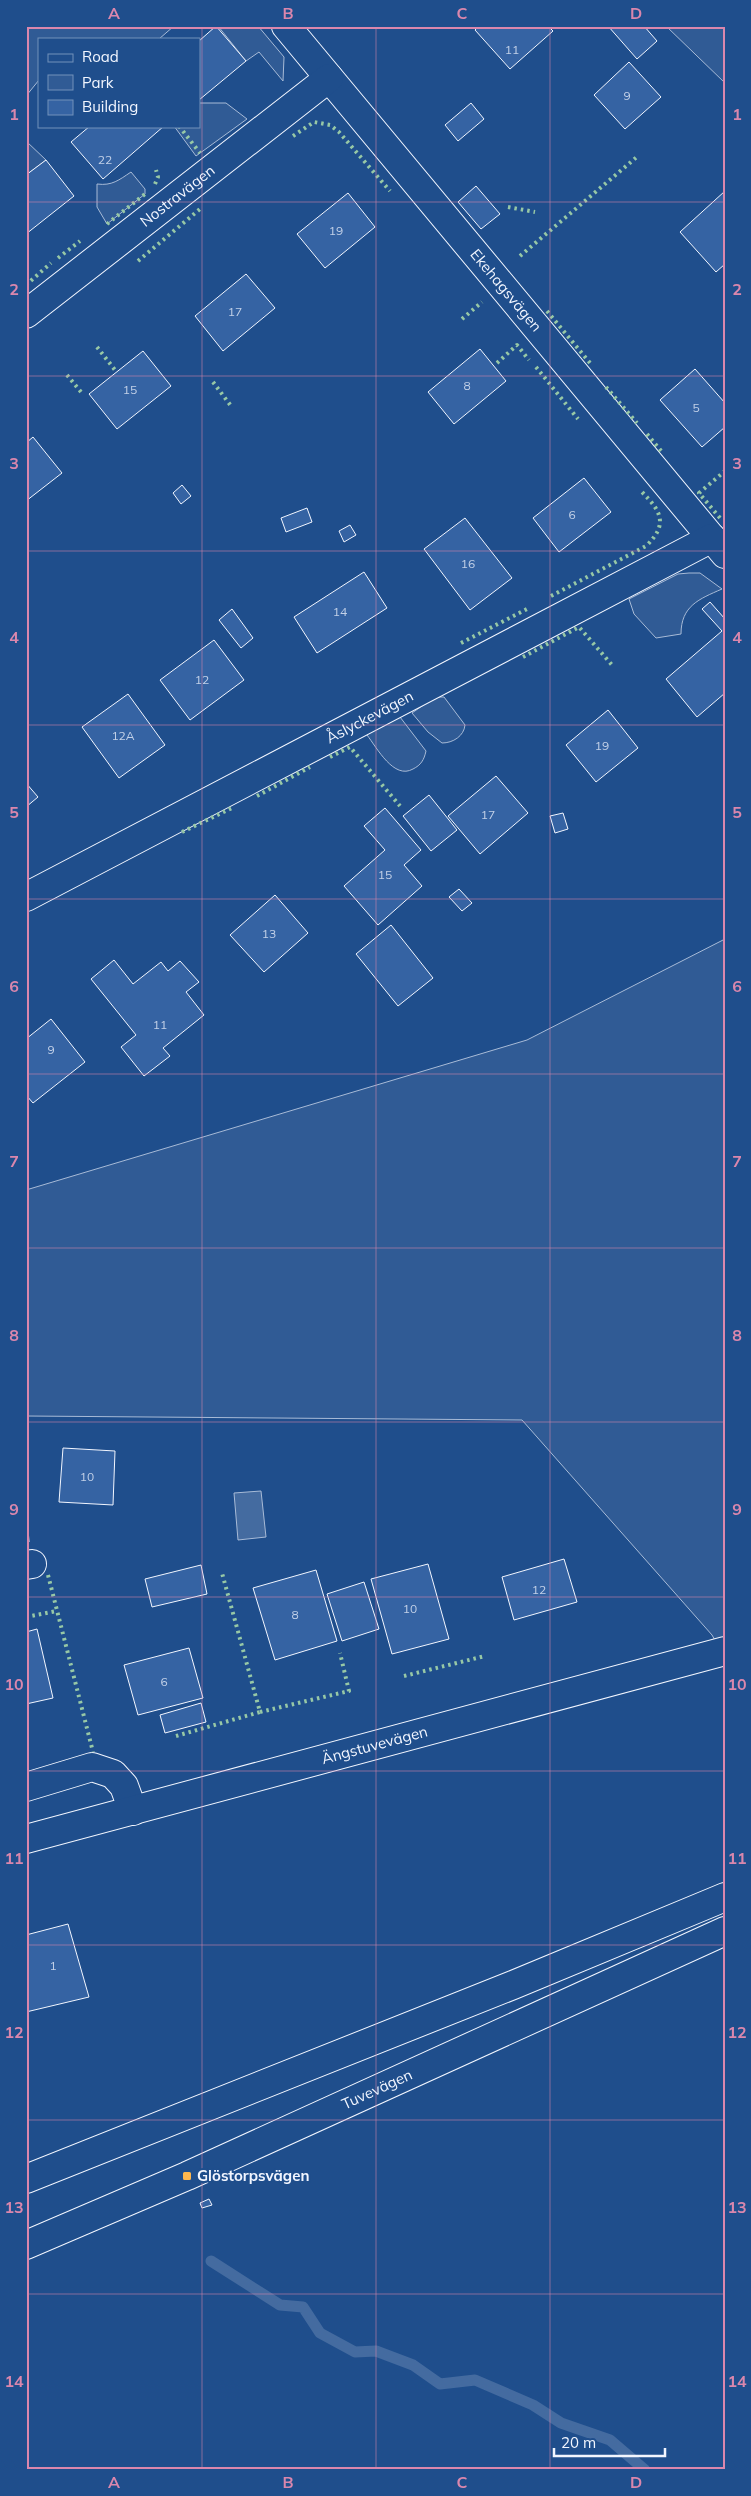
<svg xmlns="http://www.w3.org/2000/svg" width="751" height="2496" viewBox="0 0 751 2496" font-family="Mulish,sans-serif">
<rect width="100%" height="100%" fill="#1f4e8c"/>
<path fill="#305b95" stroke="#a8bbd7" d="M26 26H174L159 39H39V80L26 96Z
M218 26H258L284 57 283 81 259 52 246 61Z
M666 26H725V83Z
M199 103H226L247 119 196 156 174 126H199Z
M26 141 46 160 26 175Z
M131 172 145 189V194L107 224 97 207V184C112 186 119 180 131 172Z
M689 573H700L722 589C699 599 681 606 681 634L656 638 634 614 629 599 678 574Z
M435 697H444L465 725C464 736 453 743 442 743L428 732 412 713Z
M400 717 426 751C424 760 421 765 413 769 394 780 377 748 367 735L369 732Z
M725 939V1658L712 1635 522 1420 26 1416V1190L527 1040Z"/>
<path fill="#446ba0" stroke="#a8bbd7" d="M261 1491 266 1537 238 1540 234 1493Z"/>
<g fill="none" stroke-linecap="round" stroke-linejoin="round">
<path stroke="#446ba0" stroke-width="11" d="M211 2261 280 2305 303 2307 320 2333 355 2352 376 2351 413 2365 440 2384 475 2380 533 2405 561 2423 610 2440 645 2470"/>
</g>
<path fill="#3563a3" stroke="#f2f6ff" d="M216 26 246 61 199 100V41Z
M479 26H548L553 31 510 69 475 30Z
M608 26H644L657 41 637 59Z
M629 62 661 97 625 129 594 95Z
M471 103 484 119 458 141 445 125Z
M90 126H164L103 179 71 142Z
M46 160 74 196 26 234V175Z
M476 186 500 214 481 229 458 202Z
M725 191V264L716 272 680 232Z
M348 193 375 227 325 268 297 234Z
M246 274 275 308 223 351 195 316Z
M480 349 506 381 454 424 428 392Z
M143 351 171 386 117 429 89 394Z
M695 369 725 403V427L702 447 660 400Z
M33 437 62 473 26 501V443Z
M584 478 611 512 559 552 533 518Z
M182 485 191 496 181 504 173 493Z
M307 508 312 522 286 532 281 518Z
M465 518 512 578 470 610 424 549Z
M350 525 356 535 344 542 339 531Z
M364 572 387 608 317 653 294 617Z
M710 602 725 619V693L697 717 666 679 722 631 702 609Z
M232 609 253 638 241 648 219 620Z
M214 640 244 680 190 720 160 680Z
M128 694 165 745 119 778 82 727Z
M608 710 638 748 596 782 566 745Z
M496 776 528 813 480 854 448 816Z
M26 783 38 797 26 807Z
M429 795 457 830 431 851 403 816Z
M385 808 421 850 404 865 422 886 378 925 344 886 385 850 364 826Z
M563 813 568 829 555 833 550 816Z
M459 889 472 903 462 911 449 897Z
M275 895 308 933 264 972 230 935Z
M391 925 433 978 398 1006 356 954Z
M114 960 133 984 161 962 168 971 180 961 199 982 186 992 204 1015 163 1048 170 1056 144 1076 121 1047 136 1035 91 979Z
M51 1019 85 1062 33 1103 26 1095V1039Z
M63 1448 115 1451 113 1505 59 1502Z
M26 1502 29 1542H26Z
M564 1559 577 1602 514 1620 502 1577Z
M428 1564 449 1639 392 1654 371 1579Z
M201 1565 207 1594 152 1607 145 1579Z
M316 1570 337 1641 275 1660 253 1588Z
M364 1582 379 1629 342 1641 327 1594Z
M37 1629 53 1698 26 1704V1632Z
M189 1648 203 1698 138 1715 124 1665Z
M201 1703 206 1722 165 1733 160 1715Z
M68 1924 89 1997 26 2012V1935Z
M209 2199 212 2205 202 2208 200 2203Z"/>
<g fill="none" stroke-linecap="round" stroke-linejoin="round">
<g stroke="#f2f6ff" stroke-width="30">
<g id="minor">
<path id="s1" d="M286 26 725 554"/>
<path id="s2" d="M26 314 329 78"/>
<path id="s3" d="M26 897 712 538"/>
<path d="M26 1565 32 1564"/>
<path d="M26 1787 92 1767 113 1774 124 1786 133 1811"/>
<path id="s4" d="M26 1839 725 1651"/>
</g>
</g>
<g stroke="#f2f6ff" stroke-width="30">
<g id="major">
<path d="M26 2179 513 1985 725 1897"/>
<path id="s5" d="M26 2245 187 2176 725 1931"/>
</g>
</g>
<use href="#minor" stroke="#1f4e8c" stroke-width="28"/>
<use href="#major" stroke="#1f4e8c" stroke-width="28"/>
<path stroke="#97c8a6" stroke-width="4" stroke-dasharray="2.5 4" stroke-linecap="butt" d="M179 126 200 153
M293 136 314 122 330 125 339 132 390 191
M155 184 158 177 156 170
M508 207 535 212
M107 224 145 194
M520 256 638 156
M58 258 80 241
M138 261 200 209
M26 285 51 263
M547 311 590 363
M462 319 482 302
M97 347 115 370
M497 363 517 345 529 360
M536 367 578 419
M67 375 81 392
M213 382 231 406
M606 387 637 423
M647 434 662 452
M720 518 699 493 725 471
M551 596 646 546C669 524 661 511 641 491
M461 643 527 609
M523 657 579 627 612 665
M330 757 350 747 400 806
M257 796 310 767
M182 832 234 807
M48 1575 93 1752
M26 1617 57 1611
M404 1676 485 1656
M260 1712 349 1691 340 1653
M176 1736 260 1712 222 1573"/>
</g>
<path fill="none" stroke="#da87ad" stroke-width="1" stroke-opacity="0.55" d="M202 26V2470M376 26V2470M550 26V2470M26 202H725M26 376H725M26 551H725M26 725H725M26 899H725M26 1074H725M26 1248H725M26 1422H725M26 1597H725M26 1771H725M26 1945H725M26 2120H725M26 2294H725"/>
<rect fill="#ffb74d" stroke="#1f4e8c" stroke-width="2" x="182" y="2171" width="10" height="10" rx="2.5"/>
<g text-anchor="middle" stroke-width="4" stroke-linejoin="round" paint-order="stroke">
<g font-size="12" fill="#c3d1e8">
<text x="512" y="54">11</text>
<text x="627" y="100">9</text>
<text x="105" y="164">22</text>
<text x="336" y="235">19</text>
<text x="235" y="316">17</text>
<text x="467" y="390">8</text>
<text x="130" y="394">15</text>
<text x="696" y="412">5</text>
<text x="572" y="519">6</text>
<text x="468" y="568">16</text>
<text x="340" y="616">14</text>
<text x="202" y="684">12</text>
<text x="123" y="740">12A</text>
<text x="602" y="750">19</text>
<text x="488" y="819">17</text>
<text x="385" y="879">15</text>
<text x="269" y="938">13</text>
<text x="160" y="1029">11</text>
<text x="51" y="1054">9</text>
<text x="87" y="1481">10</text>
<text x="539" y="1594">12</text>
<text x="410" y="1613">10</text>
<text x="295" y="1619">8</text>
<text x="164" y="1686">6</text>
<text x="53" y="1970">1</text>
</g>
<g font-size="15" fill="#f2f6ff" stroke="#1f4e8c">
<text dy="5" stroke="none"><textPath href="#s2" startOffset="192">Nostravägen</textPath></text>
<text dy="5" stroke="none"><textPath href="#s1" startOffset="344">Ekehagsvägen</textPath></text>
<text dy="5" stroke="none"><textPath href="#s3" startOffset="388">Åslyckevägen</textPath></text>
<text dy="5" stroke="none"><textPath href="#s4" startOffset="361">Ängstuvevägen</textPath></text>
<text dy="5" stroke="none"><textPath href="#s5" startOffset="384">Tuvevägen</textPath></text>
</g>
<g font-size="15" font-weight="bold" fill="#f2f6ff" stroke="#1f4e8c" text-anchor="start">
<text x="197" y="2181">Glöstorpsvägen</text>
</g>
</g>
<rect width="751" height="2496" fill="none" stroke="#1f4e8c" stroke-width="55"/>
<rect x="38" y="38" width="162" height="90" fill="#1f4e8c" stroke="#7391ba"/>
<rect x="48" y="54" width="25" height="8" fill="#1f4e8c" stroke="#7391ba"/>
<text x="82" y="62" font-size="15" fill="#f2f6ff">Road</text>
<rect x="48" y="75" width="25" height="15" fill="#305b95" stroke="#7391ba"/>
<text x="82" y="88" font-size="15" fill="#f2f6ff">Park</text>
<rect x="48" y="100" width="25" height="15" fill="#3563a3" stroke="#7391ba"/>
<text x="82" y="112" font-size="15" fill="#f2f6ff">Building</text>
<path d="M554 2448v8h111v-8" fill="none" stroke="#f2f6ff" stroke-width="2.5"/>
<text x="561" y="2448" font-size="15" fill="#f2f6ff" stroke="#1f4e8c" stroke-width="4" paint-order="stroke">20 m</text>
<rect x="28" y="28" width="696" height="2440" fill="none" stroke="#da87ad" stroke-width="2"/>
<g font-size="16" text-anchor="middle" font-weight="bold" fill="#da87ad">
<text x="114" y="19">A</text>
<text x="288" y="19">B</text>
<text x="462" y="19">C</text>
<text x="636" y="19">D</text>
<text x="14" y="120">1</text>
<text x="737" y="120">1</text>
<text x="14" y="295">2</text>
<text x="737" y="295">2</text>
<text x="14" y="469">3</text>
<text x="737" y="469">3</text>
<text x="14" y="643">4</text>
<text x="737" y="643">4</text>
<text x="14" y="818">5</text>
<text x="737" y="818">5</text>
<text x="14" y="992">6</text>
<text x="737" y="992">6</text>
<text x="14" y="1167">7</text>
<text x="737" y="1167">7</text>
<text x="14" y="1341">8</text>
<text x="737" y="1341">8</text>
<text x="14" y="1515">9</text>
<text x="737" y="1515">9</text>
<text x="14" y="1690">10</text>
<text x="737" y="1690">10</text>
<text x="14" y="1864">11</text>
<text x="737" y="1864">11</text>
<text x="14" y="2038">12</text>
<text x="737" y="2038">12</text>
<text x="14" y="2213">13</text>
<text x="737" y="2213">13</text>
<text x="14" y="2387">14</text>
<text x="737" y="2387">14</text>
<text x="114" y="2488">A</text>
<text x="288" y="2488">B</text>
<text x="462" y="2488">C</text>
<text x="636" y="2488">D</text>
</g>
</svg>
